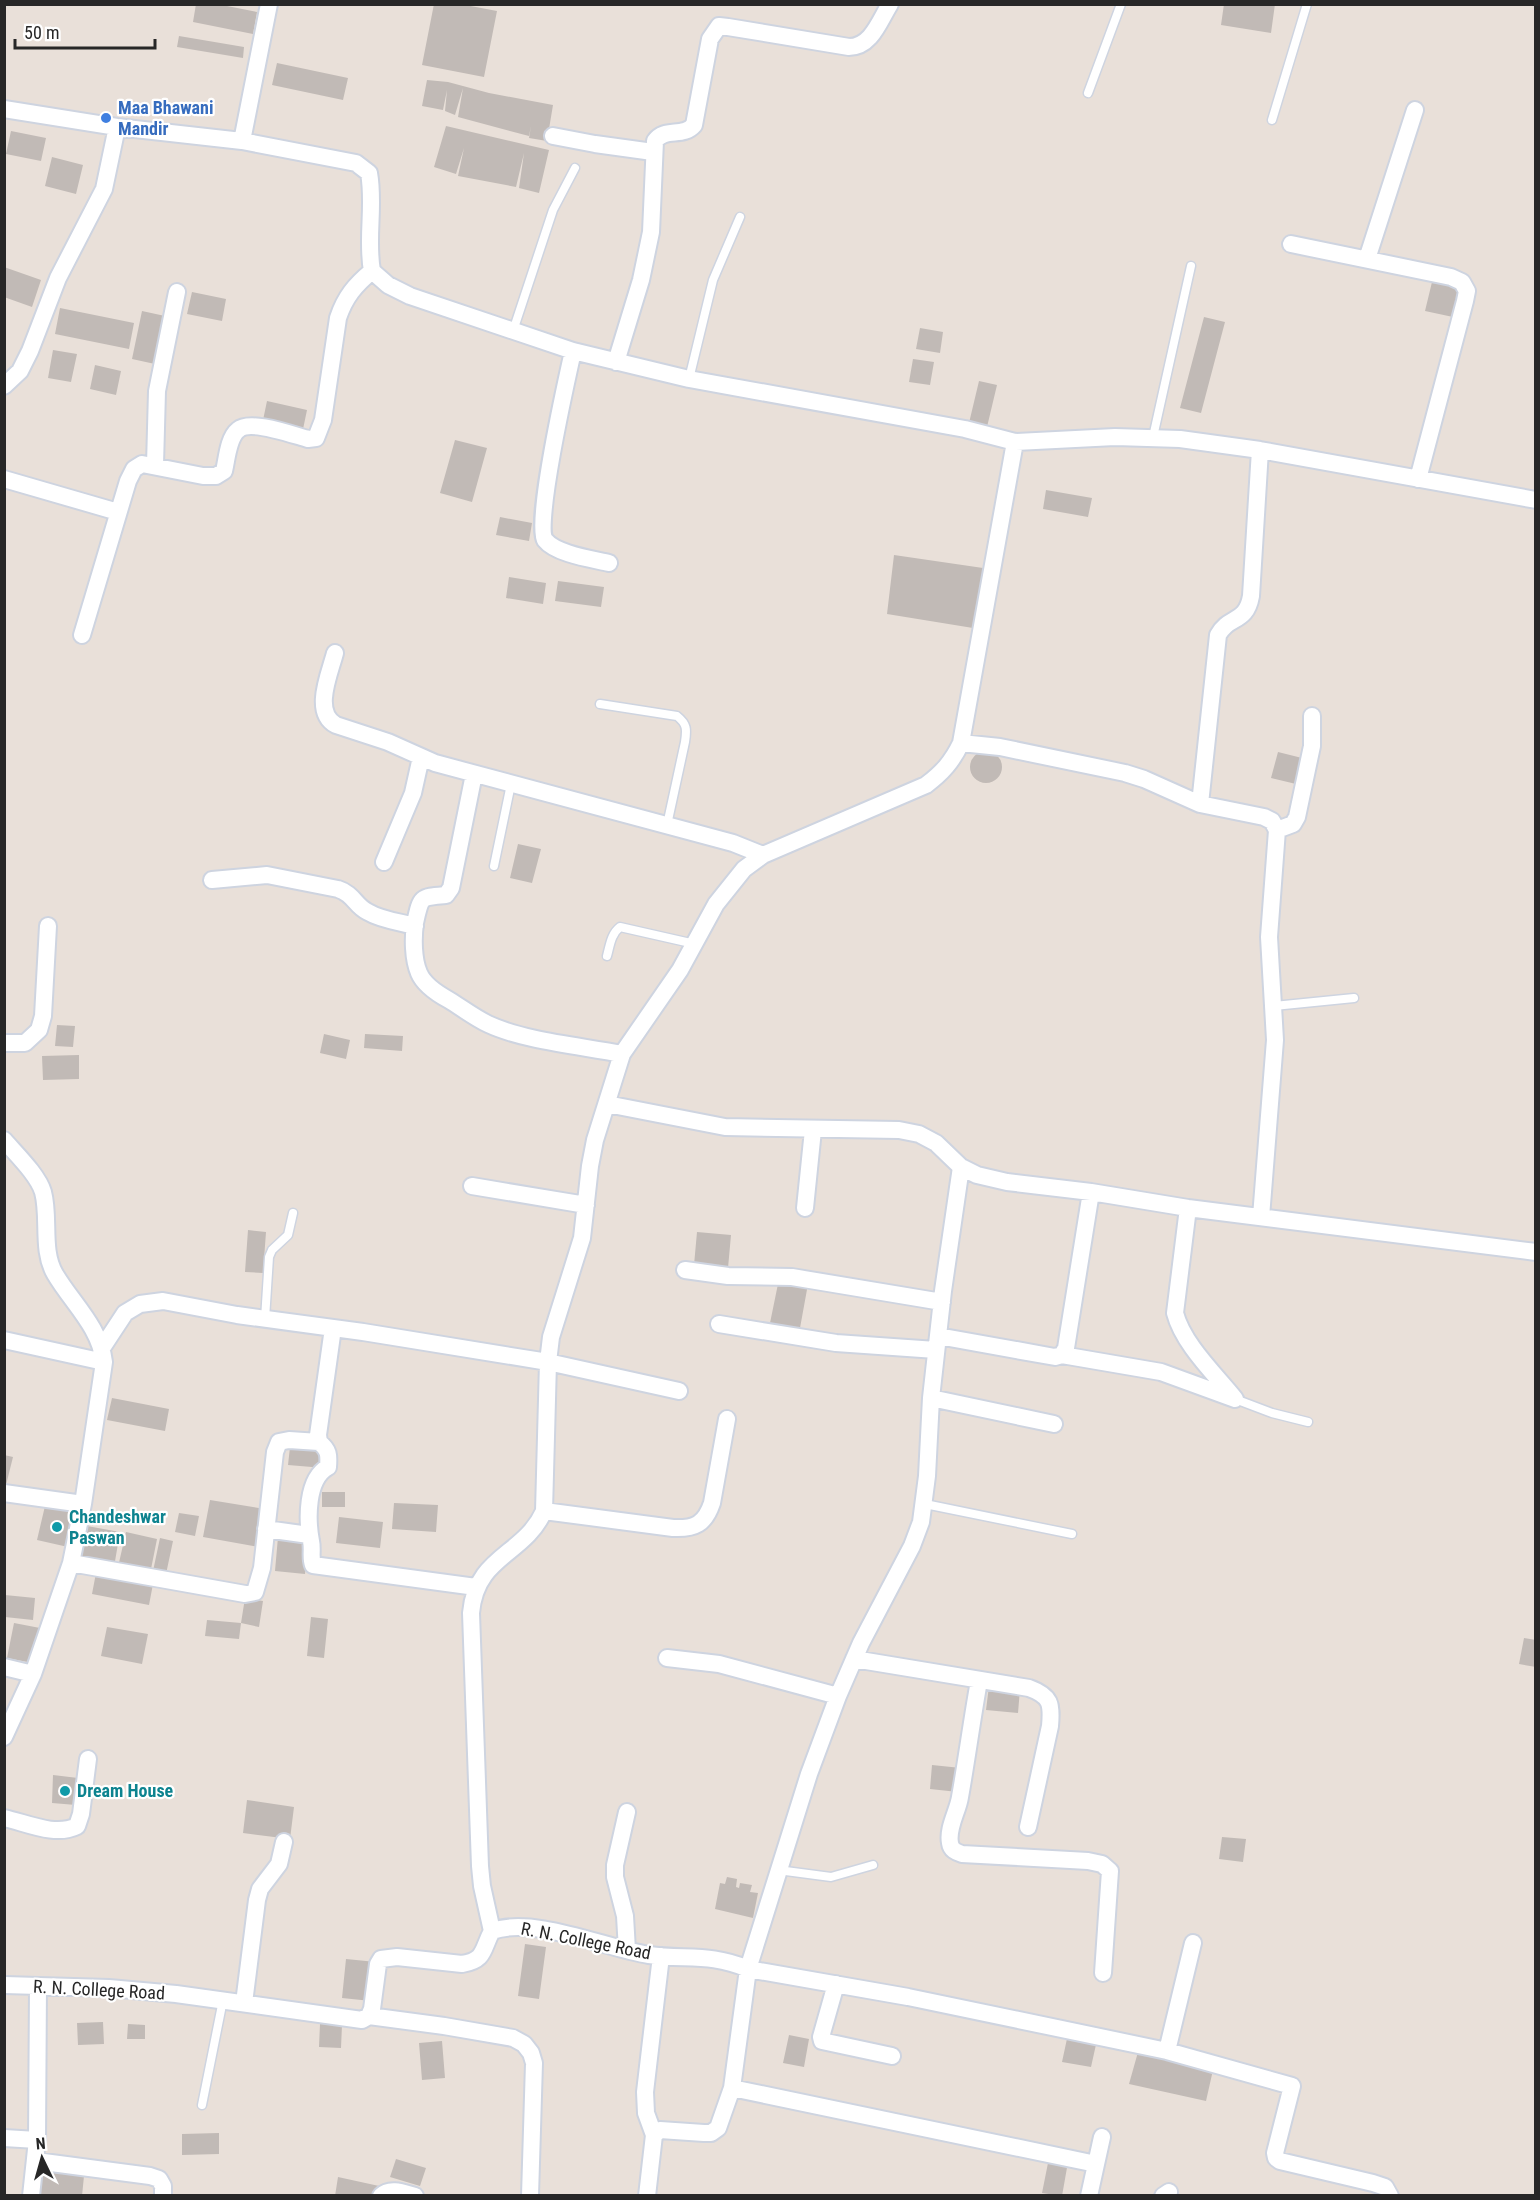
<svg xmlns="http://www.w3.org/2000/svg" width="1540" height="2200" viewBox="0 0 1540 2200" font-family="'Roboto Condensed',sans-serif">
<rect width="100%" height="100%" fill="#e9e0d9"/>
<path fill="#c1bab6" d="M196 4H217L257 12 253 34 193 22Z
M434 4H460L497 11 484 77 422 65Z
M1224 4H1275L1271 33 1221 25Z
M179 36 244 47 243 58 177 47Z
M277 63 348 78 343 100 272 85Z
M427 80 448 82 489 93 553 105 547 141 529 138 531 126 529 136 458 117 463 88 455 115 445 111 447 90 443 110 422 106Z
M446 126 549 150 539 193 519 188 524 153 516 187 458 176 464 148 456 174 434 167Z
M11 131 46 138 41 161 6 154Z
M52 157 83 165 76 194 45 186Z
M4 267 41 280 32 307 4 297Z
M1432 282 1459 288 1453 317 1425 311Z
M192 292 226 299 222 321 187 314Z
M60 308 134 323 129 349 55 334Z
M142 311 165 316 155 364 132 359Z
M1204 317 1225 322 1201 413 1180 408Z
M920 328 943 332 940 353 916 349Z
M53 350 77 354 71 382 48 378Z
M913 359 934 362 930 385 909 382Z
M95 365 121 371 116 395 90 389Z
M979 381 997 385 987 427 969 423Z
M267 401 307 410 302 434 262 425Z
M455 440 487 448 472 502 440 493Z
M1046 490 1092 498 1088 517 1043 509Z
M500 517 532 523 529 541 496 535Z
M894 555 983 568 973 628 887 614Z
M509 577 546 583 543 604 506 598Z
M558 581 604 587 601 607 555 601Z
M970 767a16 16 0 1 1 32 0a16 16 0 1 1-32 0Z
M1278 752 1302 758 1296 784 1271 778Z
M518 844 541 849 532 883 510 878Z
M57 1025 75 1026 73 1047 55 1046Z
M324 1034 350 1040 346 1059 320 1053Z
M365 1034 403 1036 402 1051 364 1048Z
M79 1055V1079L43 1080 42 1056Z
M248 1230 266 1232 263 1273 245 1272Z
M697 1232 731 1235 728 1268 694 1265Z
M779 1279 808 1284 800 1328 770 1323Z
M112 1398 169 1409 165 1431 107 1420Z
M290 1447 326 1451 324 1468 288 1465Z
M4 1455 13 1457 5 1489H4Z
M322 1492H345V1507H322Z
M210 1500 265 1509 259 1547 203 1537Z
M394 1503 438 1505 436 1532 392 1529Z
M45 1506 76 1513 68 1547 37 1540Z
M179 1513 199 1516 195 1536 175 1532Z
M339 1517 383 1522 380 1548 336 1543Z
M87 1526 120 1532 114 1567 80 1560Z
M126 1532 157 1539 150 1574 118 1567Z
M278 1537 308 1540 305 1574 275 1571Z
M160 1538 173 1541 166 1574 153 1571Z
M96 1573 153 1584 149 1605 92 1594Z
M5 1595 35 1598 33 1620 5 1617Z
M245 1598 263 1601 259 1627 241 1623 239 1639 205 1636 207 1620 241 1623Z
M311 1617 328 1619 324 1658 307 1656Z
M14 1623 40 1628 33 1663 7 1658Z
M107 1627 148 1634 142 1664 101 1656Z
M1524 1638 1536 1640V1667L1519 1664Z
M989 1686 1020 1689 1018 1713 986 1710Z
M932 1765 961 1768 958 1792 930 1789Z
M53 1775 78 1778 76 1805 52 1803Z
M247 1800 294 1807 290 1839 243 1833Z
M1222 1837 1246 1839 1243 1862 1219 1859Z
M727 1877 737 1879 736 1887 739 1888 740 1883 752 1885 750 1892 758 1893 753 1918 715 1909 720 1883 725 1884Z
M525 1944 546 1947 539 1999 518 1996Z
M346 1959 376 1962 371 2001 342 1998Z
M103 2022 104 2044 78 2045 77 2023Z
M128 2024 145 2025V2039H127Z
M320 2024 342 2025 341 2048 319 2047Z
M1068 2034 1097 2040 1091 2067 1062 2062Z
M789 2035 809 2039 804 2067 783 2063Z
M442 2041 445 2078 422 2080 419 2043Z
M1138 2052 1213 2070 1206 2101 1129 2084Z
M219 2133V2154L182 2155V2134Z
M1049 2158 1068 2162 1062 2196 1042 2193Z
M396 2159 426 2168 420 2186 390 2177Z
M42 2171 84 2176 82 2196H39Z
M338 2177 379 2186 377 2196H335Z"/>
<g fill="none" stroke-linecap="round" stroke-linejoin="round">
<g stroke="#ced4e0" stroke-width="11">
<path id="lane" d="M1088 93 1121 4
M1272 120 1307 4
M513 331 553 210 575 168
M689 379 713 280 740 217
M1153 437 1191 266
M600 704 677 716C687 724 687 729 685 742L667 825
M494 866 511 784
M607 956C610 945 611 934 620 927L695 944
M1274 1006 1354 998
M265 1319 269 1257 272 1250 288 1235 293 1213
M1235 1399 1272 1413 1308 1422
M925 1504 1072 1534
M778 1870 831 1877 873 1865
M202 2105 223 2000"/>
</g>
<g stroke="#ced4e0" stroke-width="20">
<path id="street" d="M4 109 117 127 242 141 356 163 369 173C375 206 366 238 372 271L388 285 410 296 573 351 689 379 965 429 1015 442 1115 437 1180 439 1260 450 1536 500
M553 136 595 144 653 152
M242 141 269 4
M1291 244 1451 277 1462 282 1467 291 1465 301 1418 479
M1367 259 1415 110
M573 351C567 378 534 524 545 540 556 554 592 559 609 563
M616 362 641 280 651 232 655 141C665 127 683 138 694 125L710 39 719 26 728 27 849 47C871 47 879 22 890 4
M4 386 20 371 30 351 58 278 104 189 117 127
M155 465 157 391 177 292
M4 479 118 512
M82 635 128 481 134 469 142 464 203 476H216L224 471C227 459 228 438 238 430 250 419 293 435 308 439L316 438 323 420 338 318C345 297 355 285 372 271
M335 653C330 673 312 712 336 725L388 742 435 763 733 843 763 855
M961 743 1000 747 1125 773 1144 779 1200 804 1264 817 1272 821 1277 830 1269 937 1275 1040 1261 1217
M474 774 451 888 446 895C420 897 421 896 415 923 413 938 413 959 419 973 424 985 438 994 449 1000 462 1008 475 1018 488 1024 524 1041 582 1046 622 1054
M1200 804 1218 635C1229 615 1246 624 1251 596L1260 450
M1277 830 1293 824 1297 817 1312 746V716
M384 862 413 793 421 757
M212 880 267 875 338 889C354 894 355 906 368 912 381 920 400 922 415 926
M4 1043H25L39 1030 43 1016 48 926
M607 1104 725 1127 899 1130 919 1134 936 1143 961 1167 977 1175 1007 1182 1091 1192 1188 1208 1536 1252
M4 1140C16 1154 38 1175 43 1192 50 1218 41 1250 55 1274 72 1303 100 1327 104 1362L83 1504 71 1563 33 1674 4 1737
M472 1186 586 1205
M805 1208 813 1130
M685 1270 728 1276 792 1277 942 1302
M719 1324 836 1343 936 1350
M333 1328 318 1435 319 1442C329 1450 329 1455 328 1467 306 1479 307 1520 311 1541 313 1550 310 1557 313 1565L476 1587
M938 1336 1055 1357 1062 1355 1066 1348 1091 1192
M4 1340 104 1362
M102 1348 125 1313 140 1304 163 1301 237 1315 363 1332 548 1362 679 1391
M1062 1355 1161 1372 1235 1399C1215 1374 1183 1344 1175 1313L1188 1208
M931 1398 1054 1424
M4 1493 83 1504
M544 1511 673 1528C695 1529 705 1524 712 1503L727 1419
M266 1529 309 1535
M71 1563 245 1594 255 1592 262 1568 275 1452 279 1442 289 1440 319 1442
M667 1658 719 1664 838 1696
M854 1659 1029 1688C1051 1696 1052 1704 1050 1726L1028 1827
M4 1667 33 1674
M979 1681C972 1719 967 1758 960 1797 958 1811 947 1828 950 1843 951 1850 956 1852 962 1854L1088 1861 1102 1864 1110 1871 1103 1973
M4 1818C27 1823 55 1837 77 1826L81 1814 88 1759
M492 1931 482 1886 480 1866 471 1613C476 1555 524 1556 544 1511L548 1362 551 1337 582 1238 590 1166 595 1140 622 1054 680 970 716 904 744 869 763 855 926 785C942 773 952 762 961 743L1015 442
M1193 1943 1167 2051 1292 2086 1275 2153 1276 2158 1280 2161 1373 2183 1385 2187 1390 2196
M627 1950 625 1916 615 1877V1865L627 1812
M836 1984 821 2037 822 2041 892 2056
M4 1985 109 1988 176 1994 362 2020 369 2016 372 2009 378 1964 381 1959 397 1957 462 1964C486 1960 482 1949 492 1931 534 1916 605 1948 649 1955 686 1960 711 1953 748 1969L908 1997 1167 2051
M244 2003 257 1900 260 1889 279 1864 284 1842
M369 2016 444 2026 513 2038 524 2044 531 2053 534 2063 530 2196
M732 2088 1096 2164
M654 2135 646 2113 645 2092 661 1956
M4 2138 37 2140
M36 2161 150 2176 159 2179 163 2186V2196
M31 2196 37 2140 38 1986
M381 2196C390 2187 404 2193 415 2196
M647 2196 654 2135 660 2130 704 2133H711L718 2128 732 2088 748 1969 809 1774 838 1696 861 1643 912 1546 921 1522 927 1476 931 1398 943 1291 961 1167
M1089 2196 1102 2137
M1163 2196 1169 2192"/>
</g>
<use href="#lane" stroke="#fff" stroke-width="8"/>
<use href="#street" stroke="#fff" stroke-width="16"/>
</g>
<circle fill="#3f7fe0" stroke="#fff" stroke-width="2" cx="106" cy="118" r="6"/>
<g fill="#0f9aa8" stroke="#fff" stroke-width="2">
<circle cx="57" cy="1527" r="6"/>
<circle cx="65" cy="1791" r="6"/>
</g>
<g text-anchor="middle" stroke-width="4.5" stroke-linejoin="round" paint-order="stroke">
<g font-size="18" font-weight="bold" fill="#366cbe" stroke="#fff" text-anchor="start">
<text x="118" y="114">Maa Bhawani<tspan x="118" dy="21">Mandir</tspan></text>
</g>
<g font-size="18" font-weight="bold" fill="#0d838f" stroke="#fff" text-anchor="start">
<text x="69" y="1523">Chandeshwar<tspan x="69" dy="21">Paswan</tspan></text>
<text x="77" y="1797">Dream House</text>
</g>
<g font-size="18" fill="#272727" stroke="#fff">
<text transform="translate(586 1941) rotate(11)" y="6">R. N. College Road</text>
<text transform="translate(99 1990) rotate(3)" y="6">R. N. College Road</text>
</g>
</g>
<rect width="1540" height="2200" fill="none" stroke="#272727" stroke-width="12"/>
<g transform="translate(42 2158) rotate(355)" stroke="#ffffff" stroke-width="4.5" paint-order="stroke">
<path d="M0-4.5L10 22L0 15L-10 22Z" fill="#272727"/>
<text y="-9" font-size="16" font-weight="bold" text-anchor="middle" fill="#272727">N</text>
</g>
<path d="M15 39v9h140v-9" fill="none" stroke="#272727" stroke-width="3"/>
<text x="24" y="39" font-size="18" fill="#272727" stroke="#ffffff" stroke-width="4.5" paint-order="stroke">50 m</text>
</svg>
